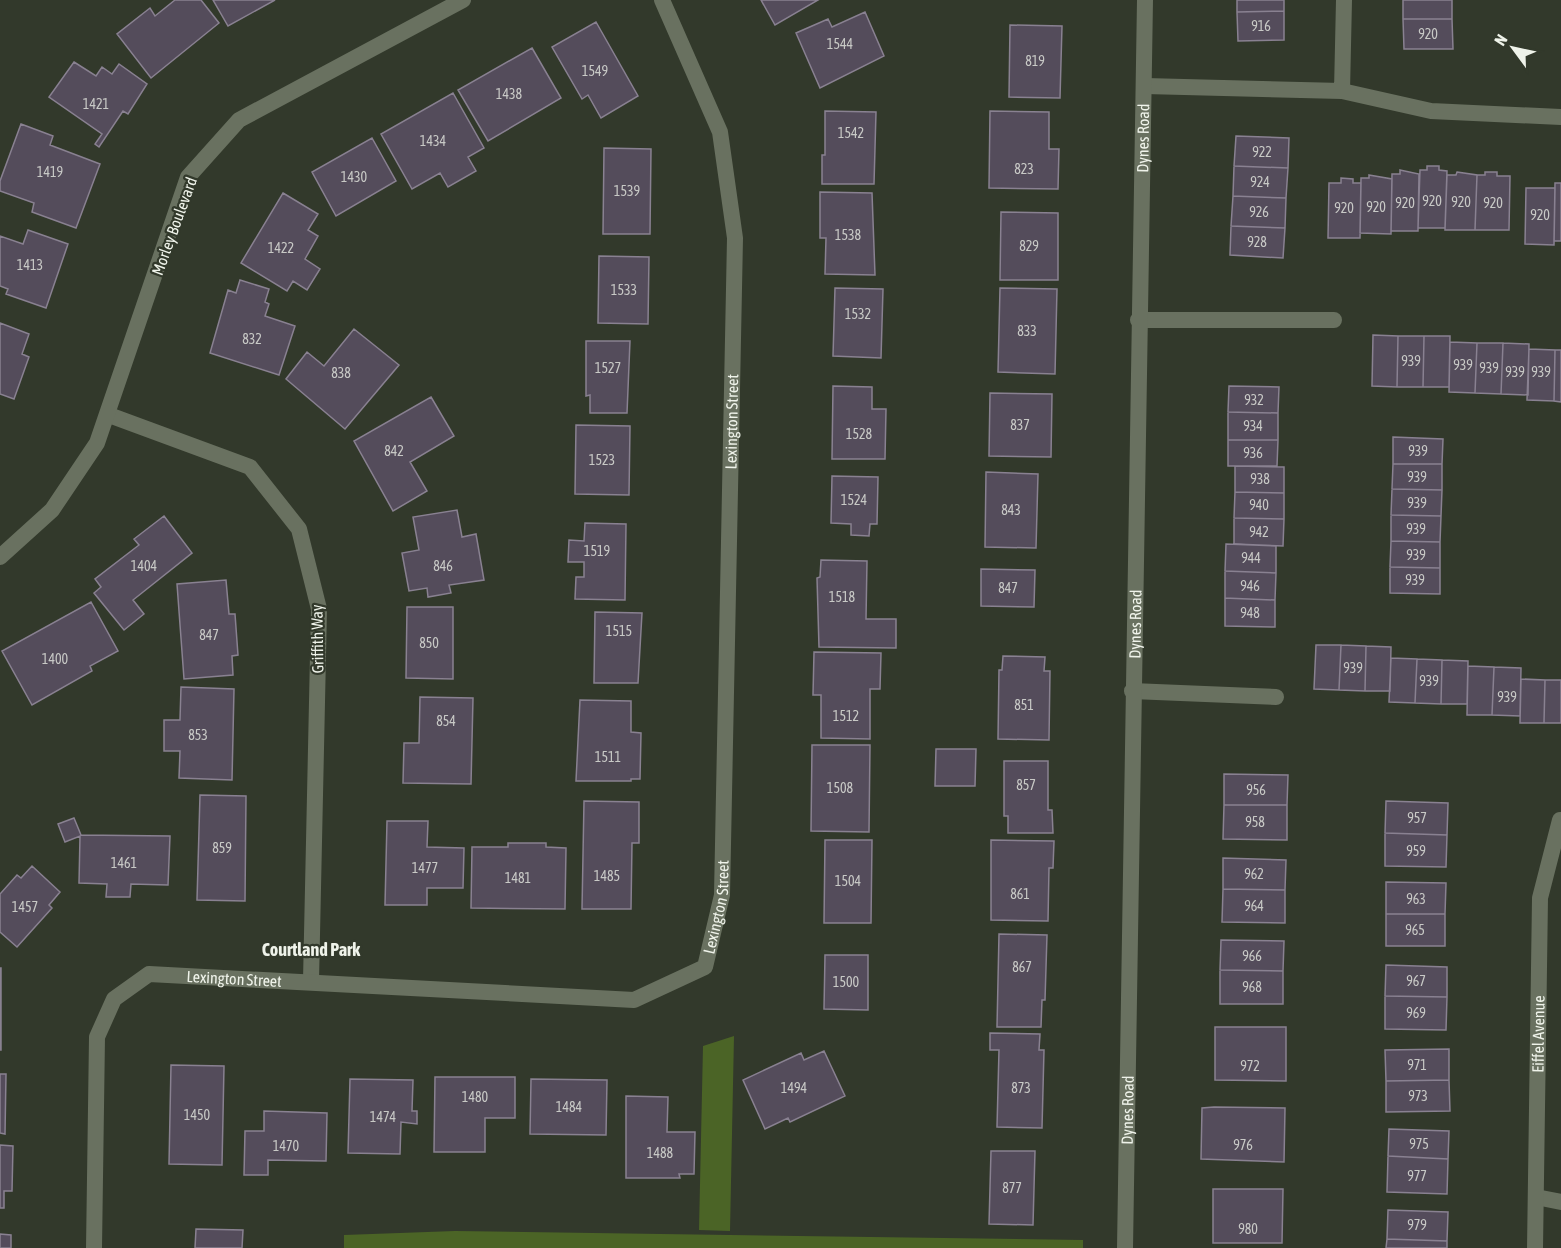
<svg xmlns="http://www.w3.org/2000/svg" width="1561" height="1248" viewBox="0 0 1561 1248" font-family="'Asap Condensed',sans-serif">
<rect width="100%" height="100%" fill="#32392b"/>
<path fill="#4b6426" d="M734 1036 730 1231 699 1230 703 1046Z
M455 1231 1083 1240V1248H344V1235Z"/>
<path fill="#544c5b" stroke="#898191" stroke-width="1.5" d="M175 0H201L219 23 151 78 117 34 150 8 155 16Z
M213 0H275L228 26Z
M761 0H818L775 25Z
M1237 0H1284V11L1237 12Z
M1403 0H1452V19H1403Z
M1284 11V40L1238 41 1237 12Z
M865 12 884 56 820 88 796 33 828 19 832 27Z
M1403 19H1452L1453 49H1404Z
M596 22 638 96 601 118 588 95 582 99 552 47Z
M1010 25 1062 26 1060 98 1009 97Z
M532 48 561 98 488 141 458 90Z
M74 62 96 76 102 67 112 74 119 64 147 84 128 114 123 111 99 147 95 144 102 134 49 97Z
M453 93 484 148 468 157 476 171 448 187 440 173 412 189 381 134Z
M825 111 876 112 874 184H822V155H825Z
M990 111 1049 112V149H1059L1058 189 989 188Z
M21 124 53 136 50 145 100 164 76 228 32 212 34 203 0 191V181Z
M1236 136 1289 138 1288 168 1234 166Z
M372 138 396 181 336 216 312 172Z
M604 148 651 149 650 234H603Z
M1234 166 1288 168 1286 198 1233 196Z
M1427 166H1439V170L1447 171 1445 228H1418L1420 170H1427Z
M1400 170 1419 174 1418 231H1391L1392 174H1400Z
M1457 172 1477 175 1475 230H1445L1447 175H1456Z
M1485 172H1497V176H1510L1509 230H1475L1477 175H1485Z
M1369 175 1392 179 1391 234 1360 233 1361 178H1369Z
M1341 178 1353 179V183H1361L1360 238H1328L1329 183H1341Z
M1555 183H1561V241H1554Z
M1526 188H1555L1554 245 1525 244Z
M820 192 872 193 875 275 825 274 826 238H820Z
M283 193 318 214 308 230 318 236 305 259 320 269 307 290 293 281 287 291 241 263Z
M1233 196 1286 198 1285 228 1231 226Z
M1001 212 1058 213V280H1000Z
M1231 226 1285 228 1283 258 1230 255Z
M28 230 68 244 46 308 6 294 8 289 0 286V236L23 244Z
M599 256 649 257 648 324 598 323Z
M240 280 269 289 265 302 269 304 265 316 295 326 279 375 210 353 228 290 236 293Z
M835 288 883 289 881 358 833 356Z
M1000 288 1057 289 1055 374 998 372Z
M0 323 29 334 22 354 29 357 14 399 0 394Z
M354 329 399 365 345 429 286 379 307 352 324 366Z
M1373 335 1398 336 1397 387 1372 386Z
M1398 336H1424L1423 387H1397Z
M1424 336H1450L1449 387H1423Z
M586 341H630L627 413H590V395L586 396Z
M1450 342 1477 343 1475 393 1449 392Z
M1477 343H1503L1501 394 1475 393Z
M1503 343 1529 344 1528 395 1501 394Z
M1529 349 1555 350 1554 401 1527 400Z
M1555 350H1561V402L1554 401Z
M833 386 872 387V409H886L885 459H832Z
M1229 386 1279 387 1278 413 1228 412Z
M990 393 1052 394 1051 457 989 456Z
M431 397 454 436 410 462 427 491 393 511 354 441Z
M1228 412 1278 413V440H1228Z
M576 425 630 426 629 495 575 494Z
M1393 437 1443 439 1442 464H1393Z
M1228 440H1278L1277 466H1228Z
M1393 464H1442V490L1392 489Z
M1235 466 1284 467V493L1235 492Z
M986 472 1038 474 1036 548 985 547Z
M832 476 878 477 877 524H870L869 536 851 535V524L831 523Z
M1392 489 1442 490 1441 516 1391 515Z
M1235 492 1284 493V519L1234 518Z
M457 510 462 537 476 534 484 580 449 585 451 593 428 597 427 588 409 591 402 553 419 550 413 517Z
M1391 515 1441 516 1440 542 1391 541Z
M164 516 192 553 133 600 144 614 124 630 94 593 101 587 95 579 139 545 134 539Z
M1234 518 1284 519 1283 546 1234 544Z
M585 523 626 524 625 600 575 599 576 577H584V562H568L569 540 584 541Z
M1391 541 1440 542V568L1390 567Z
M1226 544 1276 546V573L1225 571Z
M821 560 867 561 866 619H896V648L819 647 817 578 820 577Z
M1390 567 1440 568V594L1390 593Z
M981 569 1035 570 1034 607 981 606Z
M1225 571 1276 573 1275 600 1225 598Z
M226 580 229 614H235L238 655 232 656 233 675 184 679 177 584Z
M1225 598 1275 600V627L1225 626Z
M91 602 118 651 90 666 92 671 32 705 2 651Z
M407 607H453V679L406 678Z
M595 612 642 613 638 683H594Z
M1316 645H1341L1339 690 1314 689Z
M1341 645 1366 646 1365 691 1339 690Z
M1366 646 1391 647 1390 691H1365Z
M814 652 881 653 880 689H870V739L821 738V695H813Z
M1003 656 1045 657 1044 671H1050L1049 740 998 739 999 670H1002Z
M1391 658 1417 659 1415 703 1389 702Z
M1417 659 1442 660 1441 704 1415 703Z
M1442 660 1468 661 1467 704H1441Z
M1468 666 1494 667 1492 715H1467Z
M1494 667 1521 668 1520 716 1492 715Z
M1521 679 1545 680 1544 723H1520Z
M1545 680H1561V723H1544Z
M181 687 234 689 232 780 179 778 180 751H164V720H180Z
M420 697 473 698 471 784 403 783 404 743H419Z
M580 700 631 701V732L641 733 640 779H631V781H576Z
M812 745H870L869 832 811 831Z
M936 749H976L975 786H935Z
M1004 761H1048V810H1052L1053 833H1008V816H1004Z
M1224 774 1288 775 1287 805H1224Z
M200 795 246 796 245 901 197 900Z
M584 801 639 802V843H632L631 909H582Z
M1386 801 1448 803 1447 835 1385 833Z
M1224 805H1287V840L1223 839Z
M74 818 81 835 170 836 168 885 131 884 130 897H106L107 884 79 883 80 836 65 842 58 824Z
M387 821H428L427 847 464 848 463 888H427V905H385Z
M1385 833 1447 835 1446 867 1385 866Z
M825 840H872L871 923H824Z
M991 840 1054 841 1053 868H1049L1048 921 991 920Z
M508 843H546V847L566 848 565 909 471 908 472 847H508Z
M1223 858 1286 860 1285 890 1223 889Z
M32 866 60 892 49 905 52 908 17 947 0 932V894L17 875 21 878Z
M1386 882 1446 883 1445 914H1386Z
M1223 889 1285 890V923L1222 922Z
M1386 914H1445V946H1386Z
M999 934 1047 935 1045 1000H1042L1041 1027H997Z
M1221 940 1284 941 1283 971 1220 970Z
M825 955H868V1010L824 1009Z
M1386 965 1447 967V997L1385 996Z
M0 968H1V1050H0Z
M1220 970 1283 971V1004H1220Z
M1385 996 1447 997 1446 1030 1385 1029Z
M1215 1027H1286V1081L1215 1080Z
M990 1033 1040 1034 1039 1050H1044L1042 1128 997 1127 999 1050H990Z
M1449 1049V1080L1386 1081 1385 1050Z
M824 1051 845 1096 790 1122 788 1118 765 1129 743 1080 801 1053 804 1060Z
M171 1065 224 1066 222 1165 169 1164Z
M0 1074H6L5 1134 0 1133Z
M435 1077H515V1118H485V1152H434Z
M350 1079 413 1080 412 1111H417V1124L401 1122 400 1154 348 1153Z
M531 1079 607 1080 606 1135 530 1134Z
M1449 1080 1450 1111 1386 1112V1081Z
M626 1096 668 1097 667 1132H695L694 1174H679L680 1178H626Z
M1214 1107 1285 1108 1284 1162 1201 1159 1202 1108Z
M264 1111 327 1113 326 1161 268 1160V1175H244L245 1131H264Z
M1389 1129 1449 1131 1448 1159 1388 1156Z
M0 1145 13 1146 12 1191H4V1208H0Z
M991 1151H1035L1033 1225 989 1224Z
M1388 1156 1448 1159 1447 1194 1387 1192Z
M1213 1189H1283L1282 1243H1213Z
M1388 1210 1448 1212 1447 1241 1387 1239Z
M196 1229 243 1230 242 1248H195Z
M0 1234 11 1235V1248H0Z
M1387 1239 1447 1241V1248H1386Z"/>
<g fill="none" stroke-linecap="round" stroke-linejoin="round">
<path stroke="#697160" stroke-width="16" d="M1145 86 1342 91 1431 111 1561 117
M1342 91 1344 0
M1138 320H1334
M1132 691 1276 697"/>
<g stroke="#697160" stroke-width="16">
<path d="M109 415 250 467 299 529 319 609 311 981"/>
<path d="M0 557 52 510 97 443 188 177 239 120 463 0"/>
<path d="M1536 1197 1561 1202"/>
<path id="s1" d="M94 1248 97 1037 114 999 149 974 634 1000 705 967 722 895 735 238 720 132 662 0"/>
<path id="s2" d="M1535 1248 1540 898 1560 820"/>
</g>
<path stroke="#697160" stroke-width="16" id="s3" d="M1125 1248 1145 0"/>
</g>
<g text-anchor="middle" stroke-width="4.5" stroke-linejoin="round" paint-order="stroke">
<g font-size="14" fill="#c8c9c6">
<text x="1261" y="31">916</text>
<text x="1428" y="39">920</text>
<text x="840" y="49">1544</text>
<text x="1035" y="66">819</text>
<text x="595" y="76">1549</text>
<text x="509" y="99">1438</text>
<text x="96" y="109">1421</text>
<text x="851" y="138">1542</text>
<text x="433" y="146">1434</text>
<text x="1262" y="157">922</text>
<text x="1024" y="174">823</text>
<text x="50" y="177">1419</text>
<text x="354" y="182">1430</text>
<text x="1260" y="187">924</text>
<text x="627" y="196">1539</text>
<text x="1432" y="206">920</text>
<text x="1461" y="207">920</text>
<text x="1405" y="208">920</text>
<text x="1493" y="208">920</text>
<text x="1376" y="212">920</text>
<text x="1344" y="213">920</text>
<text x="1259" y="217">926</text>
<text x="1540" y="220">920</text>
<text x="848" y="240">1538</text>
<text x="1257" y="247">928</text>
<text x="1029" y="251">829</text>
<text x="281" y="253">1422</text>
<text x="30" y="270">1413</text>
<text x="624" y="295">1533</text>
<text x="858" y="319">1532</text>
<text x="1027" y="336">833</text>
<text x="252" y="344">832</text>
<text x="1411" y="366">939</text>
<text x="1463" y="370">939</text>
<text x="608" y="373">1527</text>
<text x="1489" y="373">939</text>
<text x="1515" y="377">939</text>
<text x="1541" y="377">939</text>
<text x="341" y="378">838</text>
<text x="1254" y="405">932</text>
<text x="1020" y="430">837</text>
<text x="1253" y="431">934</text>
<text x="859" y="439">1528</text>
<text x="394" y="456">842</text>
<text x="1418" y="456">939</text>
<text x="1253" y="458">936</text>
<text x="602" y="465">1523</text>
<text x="1417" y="482">939</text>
<text x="1260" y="484">938</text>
<text x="854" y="505">1524</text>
<text x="1417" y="508">939</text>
<text x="1259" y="510">940</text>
<text x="1011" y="515">843</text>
<text x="1416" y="534">939</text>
<text x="1259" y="537">942</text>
<text x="597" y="556">1519</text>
<text x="1416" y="560">939</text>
<text x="1251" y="563">944</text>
<text x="144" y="571">1404</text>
<text x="443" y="571">846</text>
<text x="1415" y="585">939</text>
<text x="1250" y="591">946</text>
<text x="1008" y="593">847</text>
<text x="842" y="602">1518</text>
<text x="1250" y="618">948</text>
<text x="619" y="636">1515</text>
<text x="209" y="640">847</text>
<text x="429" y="648">850</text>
<text x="55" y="664">1400</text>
<text x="1353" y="673">939</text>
<text x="1429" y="686">939</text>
<text x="1507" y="702">939</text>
<text x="1024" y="710">851</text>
<text x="846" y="721">1512</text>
<text x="446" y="726">854</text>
<text x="198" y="740">853</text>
<text x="608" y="762">1511</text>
<text x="1026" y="790">857</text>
<text x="840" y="793">1508</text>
<text x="1256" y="795">956</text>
<text x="1417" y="823">957</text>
<text x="1255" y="827">958</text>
<text x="222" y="853">859</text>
<text x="1416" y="856">959</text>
<text x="124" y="868">1461</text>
<text x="425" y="873">1477</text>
<text x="1254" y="879">962</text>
<text x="607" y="881">1485</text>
<text x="518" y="883">1481</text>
<text x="848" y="886">1504</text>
<text x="1020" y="899">861</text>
<text x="1416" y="904">963</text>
<text x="1254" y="911">964</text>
<text x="25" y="912">1457</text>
<text x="1415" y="935">965</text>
<text x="1252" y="961">966</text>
<text x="1022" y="972">867</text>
<text x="1416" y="986">967</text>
<text x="846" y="987">1500</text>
<text x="1252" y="992">968</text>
<text x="1416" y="1018">969</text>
<text x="1417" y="1070">971</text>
<text x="1250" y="1071">972</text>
<text x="794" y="1093">1494</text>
<text x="1021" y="1093">873</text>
<text x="1418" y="1101">973</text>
<text x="475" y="1102">1480</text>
<text x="569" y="1112">1484</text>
<text x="197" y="1120">1450</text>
<text x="383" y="1122">1474</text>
<text x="1419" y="1149">975</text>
<text x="1243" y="1150">976</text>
<text x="286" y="1151">1470</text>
<text x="660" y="1158">1488</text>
<text x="1417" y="1181">977</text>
<text x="1012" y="1193">877</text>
<text x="1417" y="1230">979</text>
<text x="1248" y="1234">980</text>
</g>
<g font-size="16" fill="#eff3ea" stroke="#32392b">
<text dy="6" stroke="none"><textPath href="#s3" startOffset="1110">Dynes Road</textPath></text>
<text transform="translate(174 226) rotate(-70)" y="6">Morley Boulevard</text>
<text dy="6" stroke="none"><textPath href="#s1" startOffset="1407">Lexington Street</textPath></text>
<text dy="6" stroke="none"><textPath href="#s3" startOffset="624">Dynes Road</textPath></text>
<text transform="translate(317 639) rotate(-91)" y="6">Griffith Way</text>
<text dy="6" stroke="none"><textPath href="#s1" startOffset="921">Lexington Street</textPath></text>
<text dy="6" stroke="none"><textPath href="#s1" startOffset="381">Lexington Street</textPath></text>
<text dy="6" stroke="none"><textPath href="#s2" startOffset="214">Eiffel Avenue</textPath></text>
<text dy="6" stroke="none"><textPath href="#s3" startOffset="138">Dynes Road</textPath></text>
</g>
<g font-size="18" font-weight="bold" fill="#eff3ea" stroke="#32392b">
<text x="311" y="956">Courtland Park</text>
</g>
</g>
<g transform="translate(1513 48) rotate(303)" stroke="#32392b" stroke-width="4.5" paint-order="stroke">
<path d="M0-4.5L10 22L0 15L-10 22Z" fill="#eff3ea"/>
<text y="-9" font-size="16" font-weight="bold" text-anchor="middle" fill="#eff3ea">N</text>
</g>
</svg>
